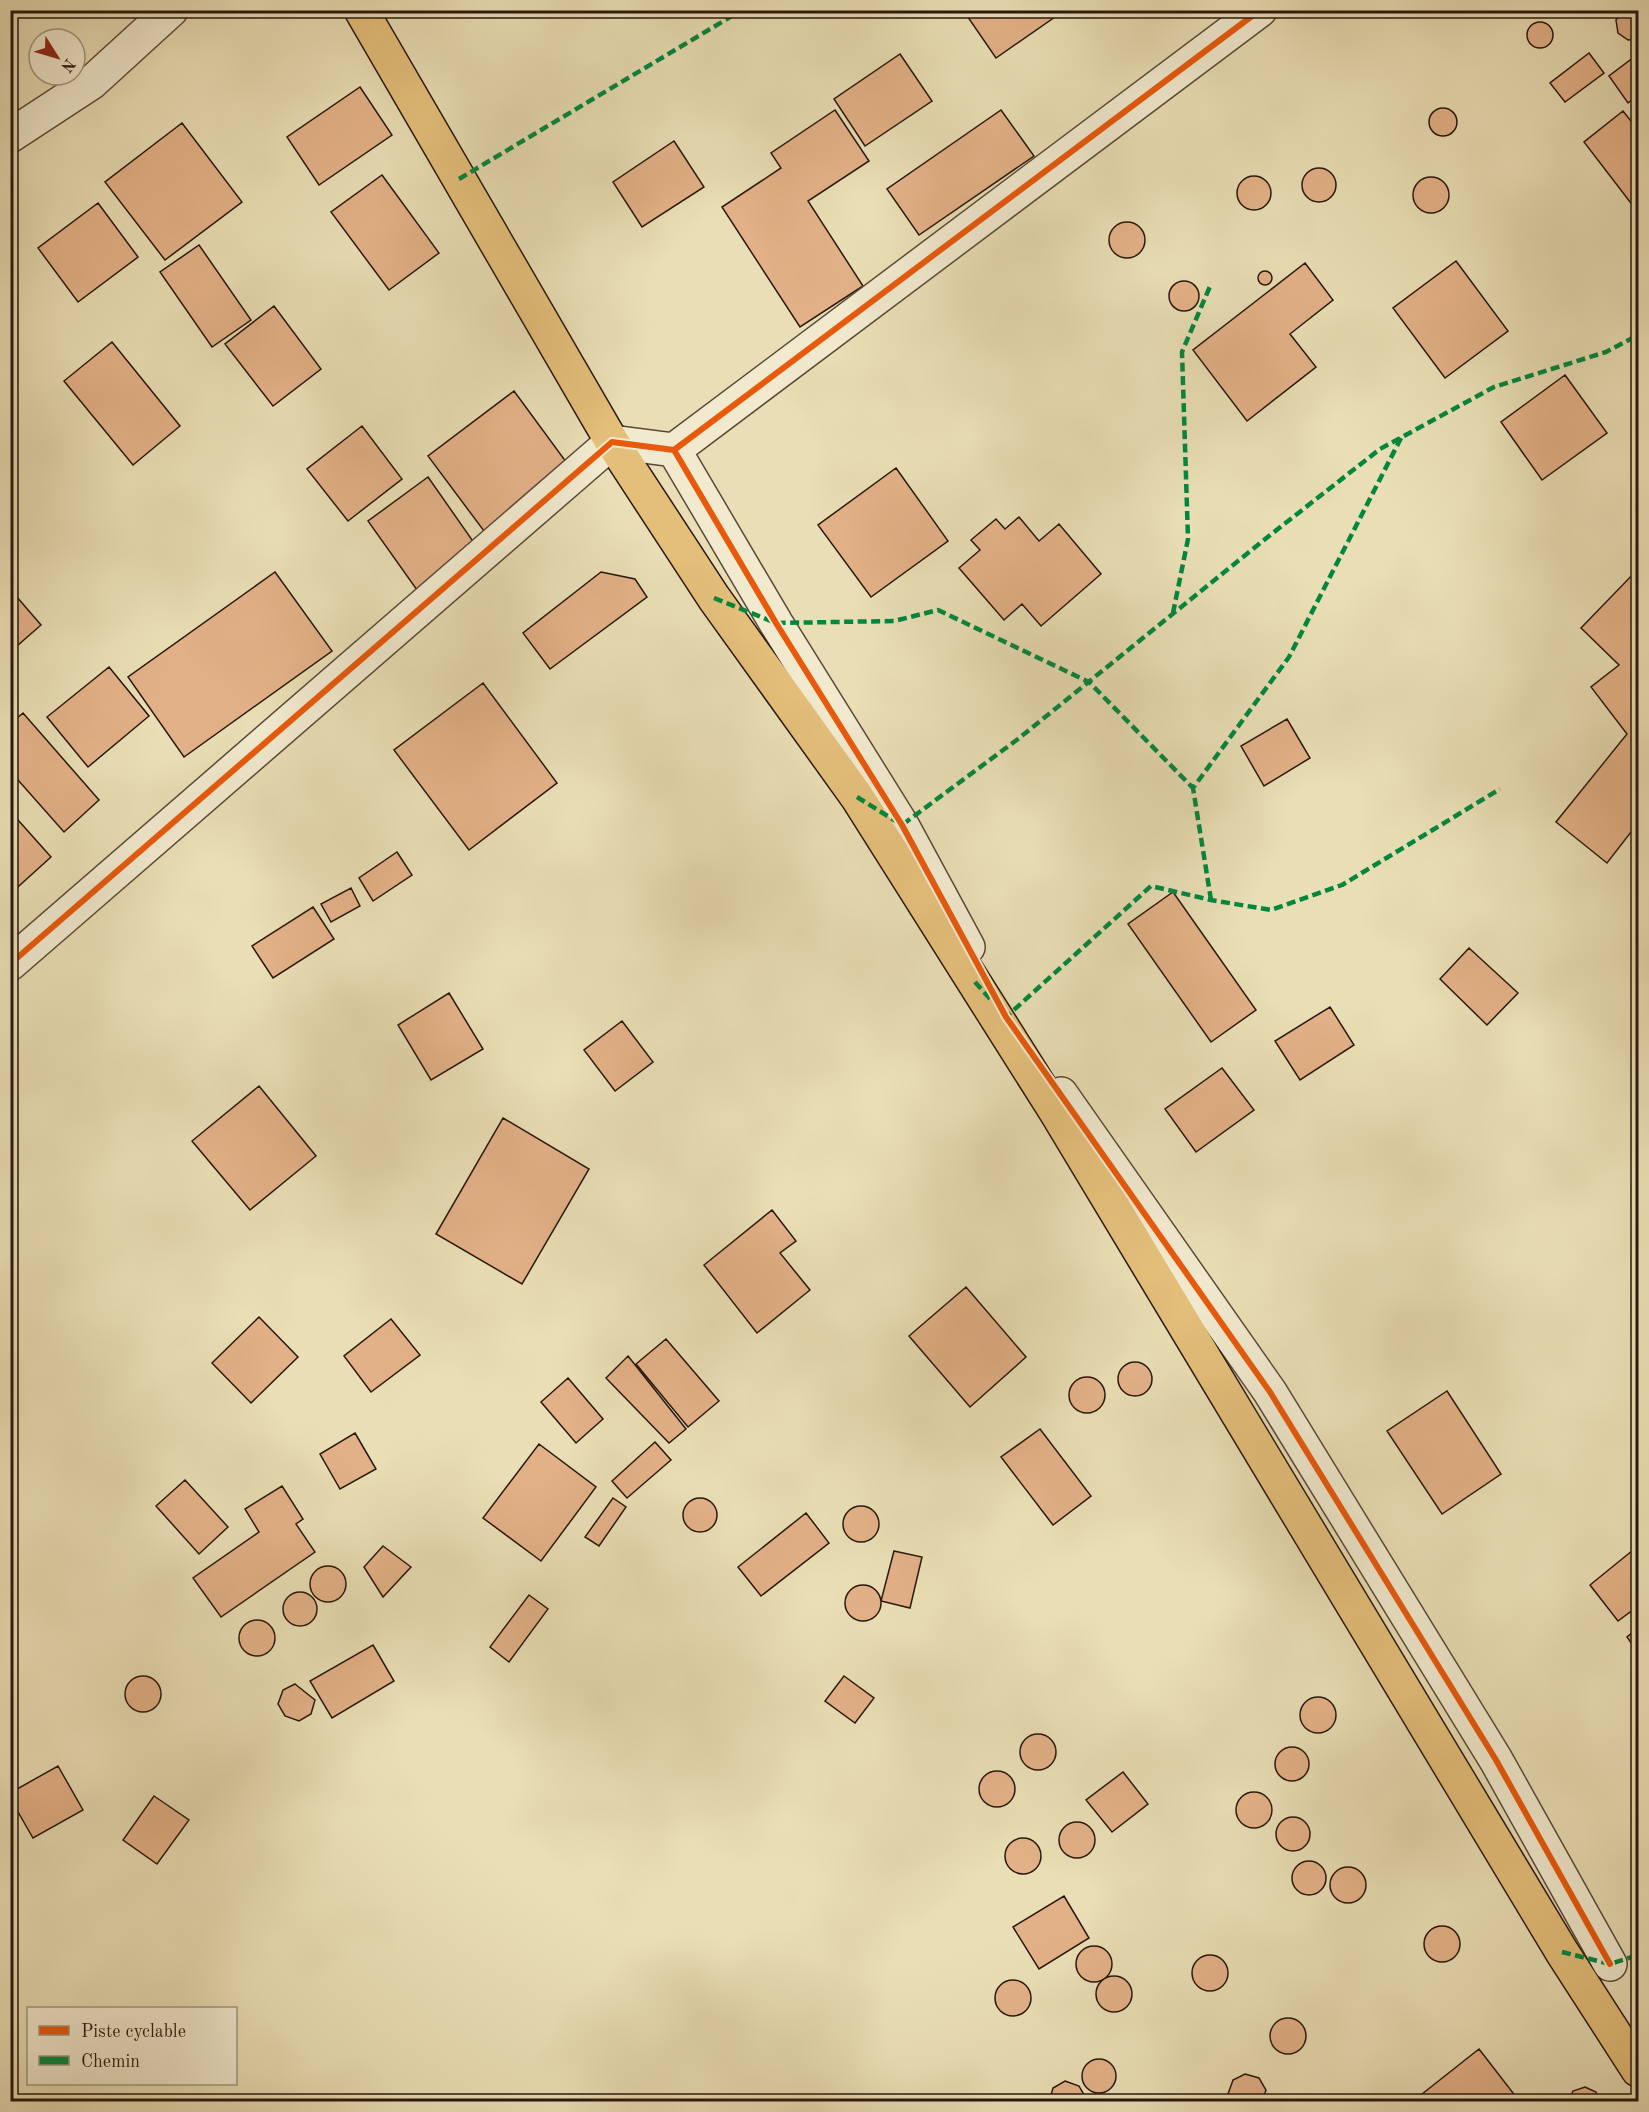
<svg xmlns="http://www.w3.org/2000/svg" width="1649" height="2112" viewBox="0 0 1649 2112" font-family="'Old Standard TT',serif">
<rect width="100%" height="100%" fill="#e9deb5"/>
<filter id="stains"><feTurbulence type="fractalNoise" baseFrequency=".00333" numOctaves="4"/><feColorMatrix values="0 0 0 0 .2 0 0 0 0 .09 0 0 0 0 .02 0 0 0 .5 -.17"/></filter>
<radialGradient id="worn" r=".72"><stop offset=".6" stop-color="#630" stop-opacity="0"/><stop offset="1" stop-color="#630" stop-opacity=".3"/></radialGradient>
<path fill="#e3b187" stroke="#2a170d" stroke-width="1.5" d="M963 10H1065L996 58Z
M1623 10H1638V39L1628 40 1618 33 1616 20Z
M1527 35a13 13 0 1 1 26 0a13 13 0 1 1-26 0Z
M1589 53 1604 73 1565 102 1550 83Z
M900 54 932 101 865 146 834 99Z
M1638 54V95L1628 103 1609 76Z
M360 87 392 135 319 185 287 137Z
M1429 122a14 14 0 1 1 28 0a14 14 0 1 1-28 0Z
M835 110 869 161 808 201 863 286 800 327 722 207 781 168 771 153Z
M1001 110 1034 156 919 235 887 189Z
M1623 111 1638 130 1637 211 1584 142Z
M182 123 242 202 165 260 105 182Z
M674 141 704 187 642 227 613 182Z
M1302 185a17 17 0 1 1 34 0a17 17 0 1 1-34 0Z
M382 175 439 253 389 290 331 212Z
M1237 193a17 17 0 1 1 34 0a17 17 0 1 1-34 0Z
M1413 195a18 18 0 1 1 36 0a18 18 0 1 1-36 0Z
M98 203 138 257 78 302 38 248Z
M1109 240a18 18 0 1 1 36 0a18 18 0 1 1-36 0Z
M199 245 251 320 212 347 160 272Z
M1456 261 1508 331 1445 378 1393 308Z
M1305 263 1333 300 1290 334 1316 367 1247 421 1193 350Z
M1258 278a7 7 0 1 1 14 0a7 7 0 1 1-14 0Z
M1169 296a15 15 0 1 1 30 0a15 15 0 1 1-30 0Z
M274 306 321 369 273 406 225 344Z
M112 342 180 426 133 465 64 381Z
M1565 375 1607 433 1542 480 1501 422Z
M514 391 575 474 490 539 428 456Z
M362 426 402 479 348 521 307 469Z
M896 468 948 541 871 597 818 525Z
M428 477 477 547 417 590 368 521Z
M1019 517 1039 541 1059 524 1101 574 1041 626 1022 604 1004 620 959 568 980 550 971 540 996 519 1005 529Z
M1638 569V823L1607 863 1556 822 1627 734 1591 687 1619 665 1581 628Z
M275 572 332 651 184 757 128 677Z
M601 572 635 579 647 597 550 669 523 633Z
M10 589 41 625 10 652Z
M109 667 149 716 88 767 47 717Z
M483 683 557 783 469 850 394 750Z
M23 713 99 800 64 832 10 771V724Z
M1287 719 1310 758 1264 786 1241 746Z
M10 811 51 857 10 894Z
M397 852 412 875 373 901 359 878Z
M351 888 360 906 331 922 321 904Z
M1173 892 1256 1010 1211 1042 1128 924Z
M313 907 334 939 273 978 252 946Z
M1469 948 1518 993 1487 1025 1440 979Z
M449 993 483 1049 431 1080 398 1025Z
M1330 1007 1354 1045 1300 1080 1275 1041Z
M622 1021 653 1062 615 1091 584 1050Z
M1222 1068 1254 1110 1196 1152 1165 1109Z
M259 1086 316 1156 250 1210 192 1141Z
M503 1118 589 1169 522 1284 436 1234Z
M772 1210 796 1241 780 1253 810 1290 757 1333 704 1265Z
M966 1287 1026 1357 970 1407 909 1336Z
M259 1317 298 1357 251 1403 212 1363Z
M391 1319 420 1355 371 1392 344 1356Z
M666 1339 719 1401 688 1427 636 1364Z
M628 1356 686 1429 669 1443 606 1378Z
M1118 1379a17 17 0 1 1 34 0a17 17 0 1 1-34 0Z
M1069 1395a18 18 0 1 1 36 0a18 18 0 1 1-36 0Z
M568 1378 603 1419 576 1443 541 1402Z
M1447 1391 1501 1474 1442 1514 1387 1431Z
M1040 1429 1091 1496 1053 1525 1001 1457Z
M355 1433 376 1469 340 1489 320 1454Z
M655 1442 671 1460 627 1498 612 1481Z
M539 1444 596 1487 541 1561 483 1518Z
M185 1480 228 1527 199 1554 156 1506Z
M282 1486 303 1519 296 1524 315 1552 221 1617 193 1578 259 1532 245 1509Z
M683 1515a17 17 0 1 1 34 0a17 17 0 1 1-34 0Z
M613 1498 626 1507 599 1546 585 1537Z
M843 1524a18 18 0 1 1 36 0a18 18 0 1 1-36 0Z
M806 1513 829 1543 761 1596 738 1567Z
M383 1546 411 1567 383 1597 364 1567Z
M1638 1546V1606L1618 1621 1590 1585Z
M894 1551 922 1557 910 1608 881 1601Z
M310 1584a18 18 0 1 1 36 0a18 18 0 1 1-36 0Z
M845 1603a18 18 0 1 1 36 0a18 18 0 1 1-36 0Z
M283 1609a17 17 0 1 1 34 0a17 17 0 1 1-34 0Z
M529 1595 548 1609 509 1662 490 1647Z
M239 1638a18 18 0 1 1 36 0a18 18 0 1 1-36 0Z
M1638 1628V1653L1627 1637Z
M373 1645 394 1681 332 1718 310 1681Z
M844 1676 874 1698 855 1723 825 1701Z
M125 1694a18 18 0 1 1 36 0a18 18 0 1 1-36 0Z
M295 1684 315 1700 311 1714 299 1721 285 1716 278 1704 283 1690Z
M1300 1715a18 18 0 1 1 36 0a18 18 0 1 1-36 0Z
M1020 1752a18 18 0 1 1 36 0a18 18 0 1 1-36 0Z
M1275 1764a17 17 0 1 1 34 0a17 17 0 1 1-34 0Z
M58 1766 83 1810 33 1838 10 1798V1793Z
M979 1789a18 18 0 1 1 36 0a18 18 0 1 1-36 0Z
M1123 1772 1148 1804 1112 1832 1086 1800Z
M1236 1810a18 18 0 1 1 36 0a18 18 0 1 1-36 0Z
M154 1796 189 1820 157 1864 123 1840Z
M1276 1834a17 17 0 1 1 34 0a17 17 0 1 1-34 0Z
M1059 1840a18 18 0 1 1 36 0a18 18 0 1 1-36 0Z
M1005 1856a18 18 0 1 1 36 0a18 18 0 1 1-36 0Z
M1292 1878a17 17 0 1 1 34 0a17 17 0 1 1-34 0Z
M1330 1885a18 18 0 1 1 36 0a18 18 0 1 1-36 0Z
M1064 1896 1089 1938 1039 1969 1013 1927Z
M1424 1944a18 18 0 1 1 36 0a18 18 0 1 1-36 0Z
M1076 1964a18 18 0 1 1 36 0a18 18 0 1 1-36 0Z
M1192 1973a18 18 0 1 1 36 0a18 18 0 1 1-36 0Z
M1096 1994a18 18 0 1 1 36 0a18 18 0 1 1-36 0Z
M995 1998a18 18 0 1 1 36 0a18 18 0 1 1-36 0Z
M1270 2036a18 18 0 1 1 36 0a18 18 0 1 1-36 0Z
M1479 2049 1520 2102H1412Z
M1082 2076a17 17 0 1 1 34 0a17 17 0 1 1-34 0Z
M1245 2074 1259 2078 1266 2090 1262 2102H1232L1228 2094 1233 2080Z
M1065 2081 1079 2086 1086 2098 1085 2102H1049L1053 2088Z
M1585 2087 1596 2092 1600 2102H1568L1573 2091Z"/>
<g fill="none" stroke-linecap="round" stroke-linejoin="round">
<g stroke="#5a4937" stroke-width="36">
<path id="street" d="M10 136 91 83 171 10
M674 450 776 623 902 825 968 947
M10 964 612 442 674 450 1260 10
M1061 1094 1270 1392 1496 1760 1610 1964"/>
</g>
<g stroke="#2a170d" stroke-width="36">
<path id="highway" d="M361 10 612 442 714 598 857 797 1056 1112 1562 1952 1638 2070"/>
</g>
<use href="#street" stroke="#f1eacf" stroke-width="33"/>
<use href="#highway" stroke="#e4bf7a" stroke-width="33"/>
<path stroke="#00873e" stroke-width="4.5" stroke-dasharray="9 4.5" stroke-linecap="butt" d="M459 179 742 10
M714 598 776 623 894 621 938 610 1089 682 1193 788
M1173 613 1188 539 1182 352 1211 284
M857 797 902 825 1018 739 1269 536 1380 449 1494 387 1606 352 1638 335
M1211 900 1193 788 1289 657 1401 438
M975 982 990 999
M1004 1015 1006 1017 1151 886 1211 900 1271 910 1342 885 1500 789
M1562 1952 1610 1964 1638 1955"/>
<g stroke="#f1eacf" stroke-width="10">
<path id="cycleway" d="M674 450 776 623 902 825 1006 1017 1270 1392 1496 1760 1610 1964
M10 964 612 442 674 450 1260 10"/>
</g>
<use href="#cycleway" stroke="#e8590c" stroke-width="6"/>
</g>
<rect width="1649" height="2112" fill="none" stroke="#e9deb5" stroke-width="36"/>
<rect x="12" y="12" width="1625" height="2088" fill="none" stroke="#2a170d" stroke-width="3"/>
<rect x="18" y="18" width="1613" height="2076" fill="none" stroke="#2a170d" stroke-width="1.5"/>
<rect x="27" y="2007" width="210" height="78" fill="#f1eacf" stroke="#a19681" stroke-width="1.5"/>
<rect x="39" y="2026" width="30" height="9" fill="#e8590c" stroke="#a19681" stroke-width="1.5"/>
<text x="81" y="2037" font-size="18" fill="#2a170d">Piste cyclable</text>
<rect x="39" y="2056" width="30" height="9" fill="#00873e" stroke="#a19681" stroke-width="1.5"/>
<text x="81" y="2067" font-size="18" fill="#2a170d">Chemin</text>
<g transform="translate(57 57) rotate(127)"><circle r="28" fill="#f1eacf" stroke="#a19681" stroke-width="1.5"/>
<path d="M0-4.5L10 22L0 15L-10 22Z" fill="#8f2418"/>
<text y="-9" font-size="16" font-weight="bold" text-anchor="middle" fill="#2a170d">N</text>
</g>
<rect width="100%" height="100%" filter="url(#stains)"/>
<rect width="100%" height="100%" fill="url(#worn)"/>
</svg>
